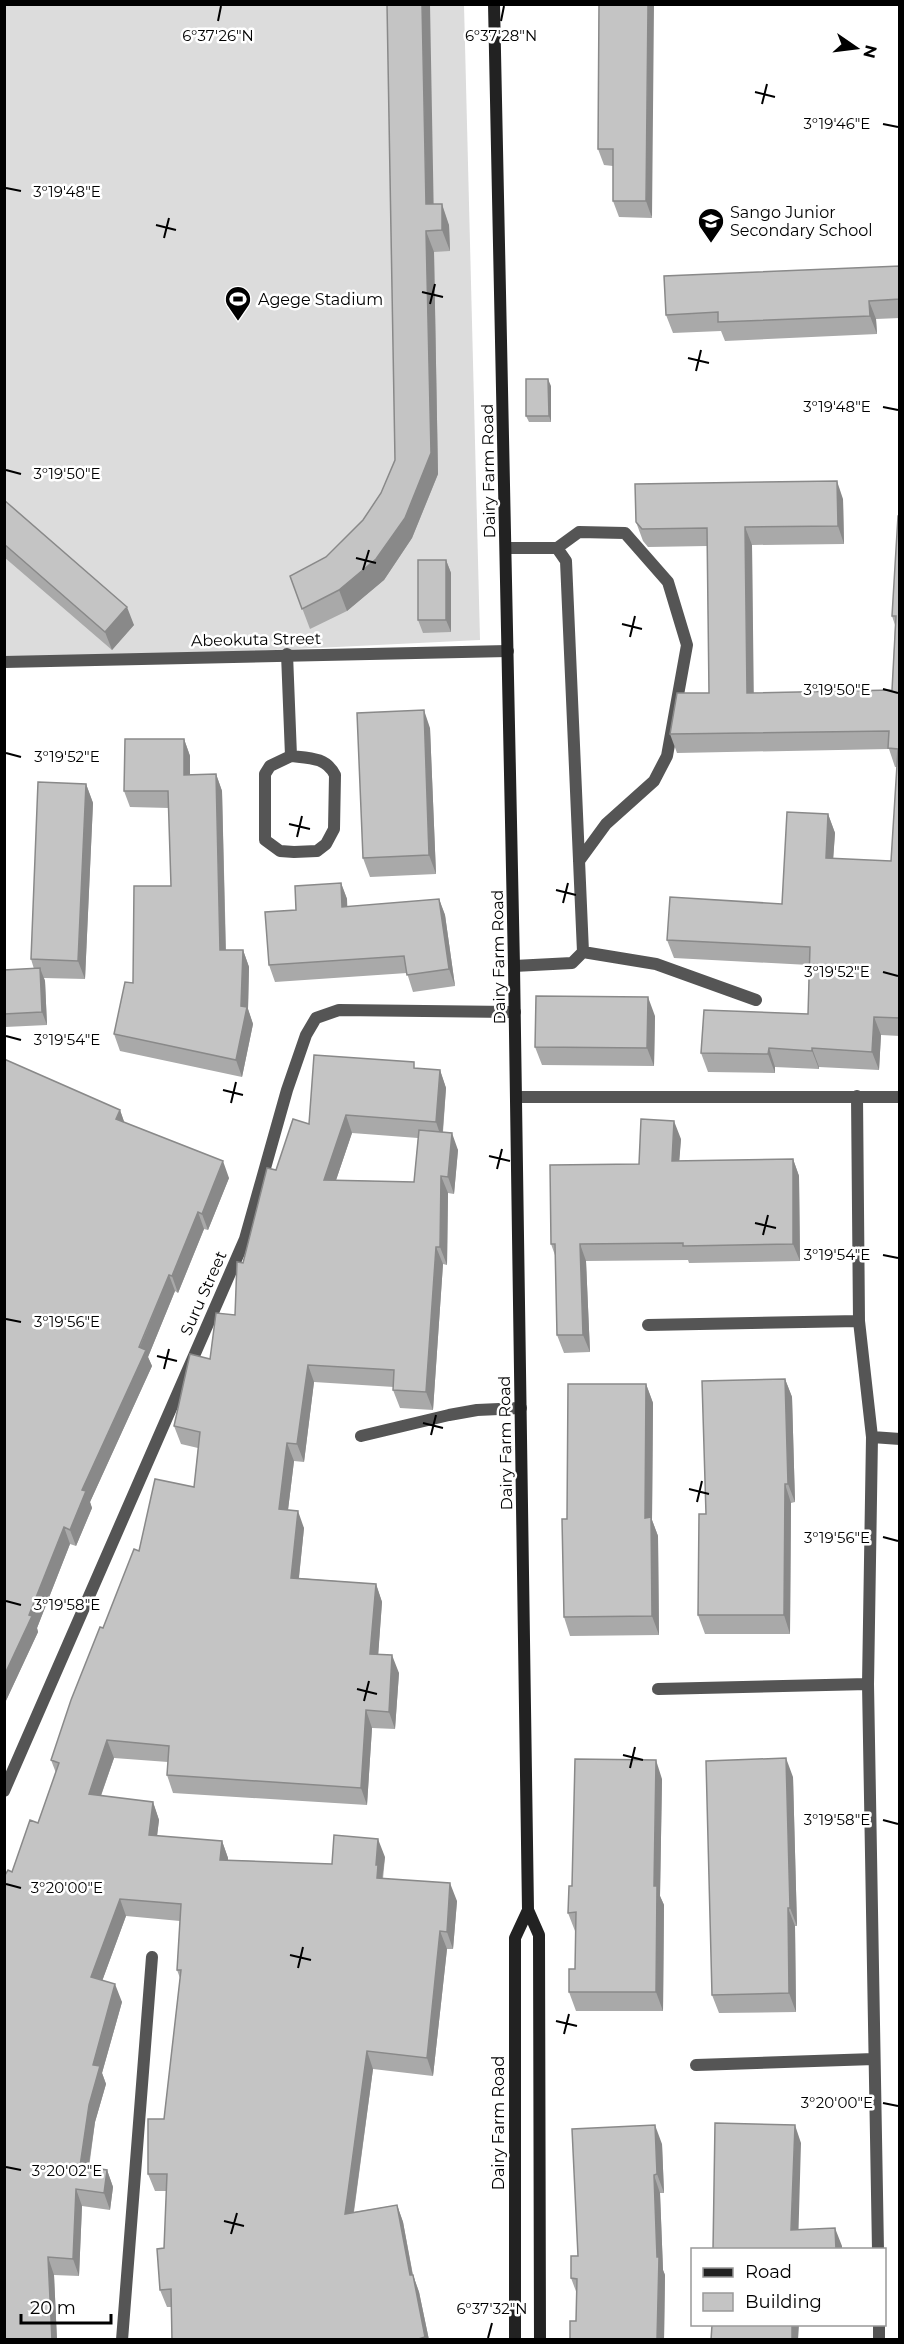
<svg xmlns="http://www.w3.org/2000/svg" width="904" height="2344" viewBox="0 0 904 2344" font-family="Montserrat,sans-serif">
<rect width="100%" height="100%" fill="#fff"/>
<path fill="#dcdcdc" d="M5 5H464L480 640 107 658 5 656Z"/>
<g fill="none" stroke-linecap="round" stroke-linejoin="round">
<path stroke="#555" stroke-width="12" d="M506 548H557L566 561 583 952 572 963 514 966
M557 548 579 532 625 533 668 582 687 645 667 756 654 781 606 824 579 861
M287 654 291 756
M291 756C309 758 326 757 335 775L334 829 326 844 317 851 294 852 280 851 265 840V774L270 766Z
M583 952 656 964 756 1000
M361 1436 449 1415 477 1410 521 1408"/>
<path stroke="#555" stroke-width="12" d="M4 662 508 651
M857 1096 859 1321 872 1437 868 1684 878 2250
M516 1097H900
M648 1325 859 1321
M872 1437 900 1439
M658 1689 868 1684
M4 1791 245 1239 287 1090 306 1035 316 1018 339 1010 515 1012
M696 2065 874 2059
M879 2324V2340
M122 2340 152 1957"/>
<path stroke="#222" stroke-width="12" d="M494 4 514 966 528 1910 539 1935 540 2340
M515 2340V1938L528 1910"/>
</g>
<path fill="#a9a9a9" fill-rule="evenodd" d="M387 4 433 204 449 225 450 251 434 252 438 474 412 538 384 580 347 611 310 629 290 576 326 557 363 520 381 493 395 460Z
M599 4 652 218 619 217 613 201V166L604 165 598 149Z
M900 266V318L876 319 877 334 725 341 721 331 673 333 666 315Z
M551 386V422H529L526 416Z
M843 499 844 544 752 545 753 693 892 690 895 625 892 616 900 516V1036L881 1035 879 1070 819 1067V1069L775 1067V1073L708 1072 701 1053 808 1014 809 965 674 958 667 940 782 904 828 814 835 833 833 859 891 861 897 767H895L889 749 677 753 670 734 709 693 707 546 648 547 643 541 636 522Z
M4 500 134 625 112 650 4 557Z
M446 560 451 573V632L423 633 418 620Z
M430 728 436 874 370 877 363 858Z
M184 739 190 756V775L216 774 222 791 226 950H243L249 967 248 1009 253 1024 242 1077 120 1051 114 1034 171 886 169 808 130 807 124 791Z
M86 784 93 803 85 979 44 978 45 981 47 1025 5 1027 4 970 34 969 31 959Z
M341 883 347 899V907L439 899 445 915 455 986 413 992 407 973 275 982 269 965 296 910Z
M655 1016 654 1066 542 1065 535 1047Z
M417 1069 440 1070 446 1088 443 1132 458 1150 454 1194 448 1193 447 1265 443 1264 433 1410 400 1408 393 1390 394 1387 314 1382 304 1462 294 1461 288 1510 304 1528 299 1578 376 1584 382 1602 378 1655 399 1673 395 1729 372 1728 367 1805 173 1793 167 1775 168 1762 114 1758 101 1796 153 1802 159 1820 157 1836 222 1841 228 1858V1860L332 1864 385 1857 383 1879 457 1901 453 1949H447L433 2076 373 2069 354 2212 397 2205 403 2222 413 2275 419 2292 429 2340H172L171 2307H167L160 2290 164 2248 167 2191H155L148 2174 164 2119 180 1978 177 1970 180 1921 126 1916 102 1981 122 2002 102 2073 106 2084 95 2122 89 2168 107 2170 113 2187 110 2210 82 2206 79 2276 54 2275 57 2340H4L12 1872 38 1823 56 1773 51 1760 103 1628 139 1551 194 1487 198 1448 181 1444 174 1426 210 1359 235 1315 243 1263 276 1170 309 1124ZM352 1133 418 1138 414 1182 336 1180Z
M120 1110 124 1122 229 1178 208 1230 204 1229 178 1293 175 1291 148 1357 152 1366 90 1502 92 1508 76 1546 70 1544 37 1628 38 1632 4 1705Z
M681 1139 679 1161 793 1159 799 1176 800 1261 689 1263 688 1260 586 1261 590 1352 564 1353 557 1335 556 1258 551 1244 639 1164Z
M785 1379 792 1397 795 1502 791 1503 790 1634H705L698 1615 706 1514Z
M646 1384 653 1403 652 1520 658 1536 659 1635 570 1636 564 1617 567 1519Z
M793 1777 797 1926H795L796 2012 719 2013 712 1995Z
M662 1779 660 1896 664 1905 663 2011H576L569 1992 575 1969V1931L568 1913 572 1886Z
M662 2144 664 2193H660L663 2270 665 2275 664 2340H570L576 2321 577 2294 571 2278 578 2256Z"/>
<path fill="#898989" d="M422 4H430L434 225 426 204Z
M648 4H654L652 218 646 201Z
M442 204 449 225 450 251 442 230Z
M426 231 434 252 438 474 412 538 384 580 347 611 339 590 405 518Z
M869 301 876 319 877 334 870 316Z
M548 379 551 386V422L549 416Z
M837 481 843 499 844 544 838 526Z
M745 527 752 545 754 711 747 693Z
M446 560 451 573V632L446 620Z
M127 607 134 625 112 650 105 632Z
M424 710 430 728 436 874 429 855Z
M184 739 190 756V792L184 775Z
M216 774 222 791 226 967 220 950Z
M86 784 93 803 85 979 78 961Z
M828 814 835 833 832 876 826 858Z
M341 883 347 899 348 924 342 907Z
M439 899 445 915 455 986 449 969Z
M243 950 249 967 248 1009 253 1024 242 1077 236 1060 241 1006Z
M40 968 45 981 47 1025 42 1012Z
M648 997 655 1016 654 1066 647 1048Z
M874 1017 881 1035 879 1070 872 1052Z
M769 1048 775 1067V1073L768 1054Z
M812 1048 819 1067V1069L812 1051Z
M440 1070 446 1088 442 1140 436 1122Z
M120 1110 126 1127 116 1119Z
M346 1115 352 1133 330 1198 324 1180Z
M674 1121 681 1139 678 1178 672 1161Z
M452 1133 458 1150 454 1194 448 1177Z
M793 1159 799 1176 800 1261 793 1244Z
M223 1161 229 1178 208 1230 202 1214Z
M441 1176 448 1193 447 1265 440 1247Z
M198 1212 204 1229 178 1293 172 1276Z
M580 1244 586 1261 590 1352 583 1335Z
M436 1247 443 1264 433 1410 426 1392Z
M169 1275 175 1291 148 1357 152 1366 90 1502 92 1508 76 1546 70 1530 82 1490Z
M308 1365 314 1382 304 1462 297 1444Z
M785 1379 792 1397 795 1502 788 1484Z
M646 1384 653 1403 652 1520 658 1536 659 1635 652 1616 645 1518Z
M287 1443 294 1461 286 1526 279 1509Z
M785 1484 791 1503 790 1634 784 1615Z
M298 1511 304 1528 297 1595 291 1578Z
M64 1527 70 1544 37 1628 38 1632 4 1705V1676Z
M376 1584 382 1602 377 1672 370 1654Z
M392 1655 399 1673 395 1729 389 1712Z
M366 1710 372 1728 367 1805 361 1788Z
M107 1740 114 1758 95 1812 89 1794Z
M786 1758 793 1777 797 1926 790 1908Z
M656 1760 662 1779 660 1896 664 1905 663 2011 656 1992 654 1886Z
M153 1802 159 1820 155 1852 149 1835Z
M378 1839 385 1857 382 1879 377 1878 376 1865Z
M222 1841 228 1858 227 1878 220 1860Z
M450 1883 457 1901 453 1949 447 1932Z
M120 1899 126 1916 97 1995 91 1977Z
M788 1908 795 1926 796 2012 789 1993Z
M440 1931 447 1949 433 2076 427 2058Z
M115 1984 122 2002 102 2073 106 2084 95 2122 86 2184 80 2166 93 2065Z
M367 2051 373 2069 351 2231 345 2214Z
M655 2125 662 2144 664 2193 657 2174Z
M795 2125 801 2143 798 2248 791 2230Z
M107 2170 113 2187 110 2210 104 2193Z
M654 2175 660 2193 663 2270 665 2275 664 2340H657V2257Z
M76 2189 82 2206 79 2276 73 2259Z
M397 2205 403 2222 416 2293 410 2275Z
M835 2228 842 2246V2250H836Z
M48 2257 54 2275 57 2340H52Z
M413 2275 419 2292 429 2340H426L425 2337Z
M792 2325H799L798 2340H792Z"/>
<path fill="#c4c4c4" stroke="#898989" stroke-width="1.5" d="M387 4H422L426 204H442V230L426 231 431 453 405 518 376 559 339 590 302 609 290 576 326 557 363 520 381 493 395 460Z
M599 4H648L646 201H613V149H598Z
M900 266V299L869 301 870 316 718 322V312L666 315 664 276Z
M526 379H548L549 416H526Z
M837 481 838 526 745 527 747 693 892 690 896 616H892L898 516H900V1018L874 1017 872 1052 812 1048V1051L769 1048 768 1054 701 1053 704 1010 808 1014 810 947 667 940 670 897 782 904 787 812 828 814 826 858 891 861 898 749 888 748 889 731 670 734 677 693H709L707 528 642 529 636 522 635 484Z
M4 500 127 607 105 632 4 544Z
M418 560H446V620H418Z
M424 710 429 855 363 858 357 713Z
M125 739H184V775L216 774 220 950H243L241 1006 247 1007 236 1060 114 1034 125 982 133 983 134 886H171L168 791H124Z
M38 782 86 784 78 961 31 959Z
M341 883 342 907 439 899 449 969 407 975 404 956 269 965 265 912 296 910 295 886Z
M40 968 42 1012 4 1014V970Z
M536 996 648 997 647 1048 535 1047Z
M314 1055 414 1062V1068L440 1070 436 1122 346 1115 324 1180 414 1182 419 1130 452 1133 448 1177 441 1176 440 1247H436L426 1392 393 1390 394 1370 308 1365 297 1444 287 1443 279 1509 298 1511 291 1578 376 1584 370 1654 392 1655 389 1712 366 1710 361 1788 167 1775 169 1746 107 1740 89 1794 153 1802 149 1835 222 1841 220 1860 332 1864 334 1835 378 1839 376 1865H378L377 1878 450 1883 447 1932 440 1931 427 2058 367 2051 345 2214 397 2205 410 2275H413L425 2337 415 2340H172L171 2289 160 2290 157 2249 164 2248 167 2174H148V2119H164L181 1970H177L181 1904 120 1899 91 1977 115 1984 93 2065 100 2066 89 2105 80 2166 107 2170 104 2193 76 2189 73 2259 48 2257 52 2340H4V1877L8 1870 12 1872 30 1820 38 1823 59 1763 51 1760 71 1700 100 1627 103 1628 134 1549 139 1551 155 1479 194 1487 200 1432 174 1426 190 1354 210 1359 216 1313 235 1315 237 1262 243 1263 267 1168 276 1170 293 1119 309 1124Z
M4 1059 120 1110 116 1119 223 1161 202 1214 198 1212 172 1276 169 1275 139 1347 146 1350 82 1490 86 1491 70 1530 64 1527 29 1615 32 1616 4 1676Z
M641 1119 674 1121 672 1161 793 1159V1244L683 1246V1243L580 1244 583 1335H557L555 1244H551L550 1165 639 1164Z
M785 1379 788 1484H785L784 1615H698L699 1514H706L702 1381Z
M568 1384H646L645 1518 651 1517 652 1616 564 1617 562 1519H567Z
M786 1758 790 1908H788L789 1993 712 1995 706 1761Z
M575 1759 656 1760 654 1886H657L656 1992H569V1969H575L576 1912 568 1913 569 1886H572Z
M715 2123 795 2125 791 2230 835 2228 836 2250H713Z
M655 2125 657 2174 654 2175 657 2257H659L657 2340H570V2321H576L577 2279 571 2278V2256H578L572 2129Z
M712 2325H792V2340H711Z"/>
<path fill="none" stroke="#000" stroke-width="2" d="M218 21 221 6M501 21 504 6M755 92 775 97M762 104 767 84M883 124 898 127M6 188 21 191M156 225 176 230M164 238 169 218M422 292 443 297M430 304 435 284M688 358 709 363M696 371 701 350M883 407 898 410M6 470 21 474M356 558 376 563M363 570 369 550M622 624 642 629M630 637 635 616M883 689 898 693M6 753 21 757M289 824 310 829M297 837 302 816M556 890 576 895M563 903 568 883M883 972 898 976M6 1036 21 1040M223 1090 243 1095M231 1103 236 1082M489 1156 510 1161M497 1169 502 1149M755 1223 776 1228M763 1235 768 1215M883 1255 898 1258M6 1319 21 1322M157 1356 177 1361M164 1369 169 1349M423 1423 443 1428M431 1435 436 1415M689 1489 709 1494M697 1502 702 1481M883 1537 898 1541M6 1601 21 1605M357 1689 377 1694M364 1701 369 1681M623 1755 643 1760M630 1768 635 1747M883 1820 898 1824M6 1884 21 1888M290 1955 311 1960M298 1968 303 1947M556 2021 577 2026M564 2034 569 2014M883 2103 898 2106M6 2167 21 2170M224 2221 244 2226M231 2234 237 2213M488 2338 492 2323"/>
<defs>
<g id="school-pin" transform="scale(1.35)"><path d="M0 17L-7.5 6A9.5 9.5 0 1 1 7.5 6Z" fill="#000" stroke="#fff"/><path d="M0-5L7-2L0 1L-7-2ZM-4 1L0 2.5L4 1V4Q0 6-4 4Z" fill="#fff"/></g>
<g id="stadium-pin" transform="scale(1.35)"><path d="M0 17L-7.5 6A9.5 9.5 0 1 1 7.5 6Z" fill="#000" stroke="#fff"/><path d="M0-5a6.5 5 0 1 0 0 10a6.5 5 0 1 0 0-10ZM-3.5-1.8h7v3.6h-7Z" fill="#fff"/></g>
</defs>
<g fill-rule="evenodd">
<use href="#school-pin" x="711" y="221"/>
<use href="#stadium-pin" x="238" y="299"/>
</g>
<g text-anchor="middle" stroke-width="5" stroke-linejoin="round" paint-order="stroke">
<g font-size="16" fill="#000" stroke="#fff" text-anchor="start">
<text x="730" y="218">Sango Junior<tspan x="730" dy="18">Secondary School</tspan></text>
<text x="258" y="305">Agege Stadium</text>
</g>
<g font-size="16" fill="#000" stroke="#fff">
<text transform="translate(488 471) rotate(-91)" y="6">Dairy Farm Road</text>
<text transform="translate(256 639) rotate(-1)" y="6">Abeokuta Street</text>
<text transform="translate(498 957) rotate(-91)" y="6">Dairy Farm Road</text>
<text transform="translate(203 1293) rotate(-66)" y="6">Suru Street</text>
<text transform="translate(505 1443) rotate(-91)" y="6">Dairy Farm Road</text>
<text transform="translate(498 2123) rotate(-90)" y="6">Dairy Farm Road</text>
</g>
</g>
<g font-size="15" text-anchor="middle" fill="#000" stroke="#fff" stroke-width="5" stroke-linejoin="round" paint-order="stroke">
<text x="218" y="41">6°37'26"N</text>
<text x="501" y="41">6°37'28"N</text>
<text x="837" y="129">3°19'46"E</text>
<text x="67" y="197">3°19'48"E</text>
<text x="837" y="412">3°19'48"E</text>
<text x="67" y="479">3°19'50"E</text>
<text x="837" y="695">3°19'50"E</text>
<text x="67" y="762">3°19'52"E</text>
<text x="837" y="977">3°19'52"E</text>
<text x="67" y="1045">3°19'54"E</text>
<text x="837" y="1260">3°19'54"E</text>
<text x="67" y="1327">3°19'56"E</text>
<text x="837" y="1543">3°19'56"E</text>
<text x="67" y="1610">3°19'58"E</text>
<text x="837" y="1825">3°19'58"E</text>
<text x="67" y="1893">3°20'00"E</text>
<text x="837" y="2108">3°20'00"E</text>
<text x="67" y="2176">3°20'02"E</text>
<text x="492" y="2314">6°37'32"N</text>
</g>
<rect width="904" height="2344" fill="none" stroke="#000000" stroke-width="12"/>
<rect x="691" y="2248" width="195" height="78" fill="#ffffff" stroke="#999999" stroke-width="1.5"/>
<rect x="703" y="2268" width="30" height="9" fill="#222222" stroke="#999999" stroke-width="1.5"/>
<text x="745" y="2278" font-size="18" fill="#000000">Road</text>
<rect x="703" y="2293" width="30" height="18" fill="#c4c4c4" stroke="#999999" stroke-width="1.5"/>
<text x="745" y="2308" font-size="18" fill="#000000">Building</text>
<g transform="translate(856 48) rotate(104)" stroke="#ffffff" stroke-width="4.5" paint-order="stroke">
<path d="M0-4.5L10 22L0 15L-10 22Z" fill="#000000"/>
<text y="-9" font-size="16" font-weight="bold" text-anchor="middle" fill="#000000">N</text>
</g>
<path d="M21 2314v9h90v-9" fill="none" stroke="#000000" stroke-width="3"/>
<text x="30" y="2314" font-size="18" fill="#000000" stroke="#ffffff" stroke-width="4.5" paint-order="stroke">20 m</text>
</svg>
